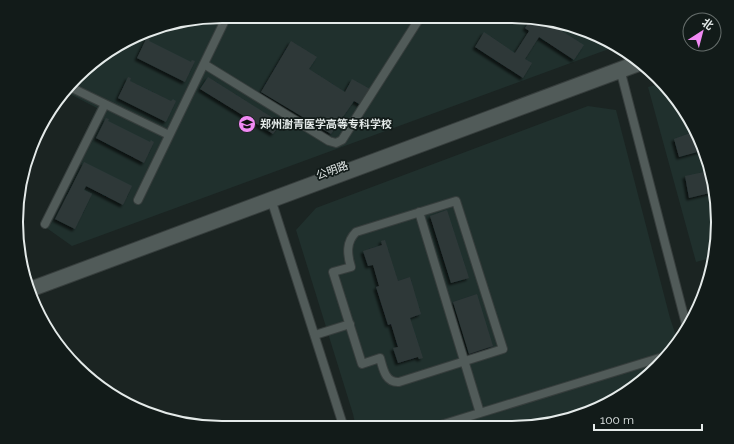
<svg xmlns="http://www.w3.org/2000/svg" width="734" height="444" viewBox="0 0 734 444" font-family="Raleway,'Noto Sans SC',sans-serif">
<defs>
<filter id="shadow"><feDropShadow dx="-2.5" dy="2.5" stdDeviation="1" flood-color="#0009"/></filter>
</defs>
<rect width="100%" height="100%" fill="#1b2422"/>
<path fill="#20302d" d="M222 16H526L578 27 617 46 72 246 41 224 97 108 66 92 97 58 156 27Z
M660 84 683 108 714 182V257L696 262 648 87Z
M588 106 616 110 670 318 678 342 648 377 615 401 578 417 526 428H356L353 414 296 230 316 208Z"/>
<path fill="#2e3839" filter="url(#shadow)" d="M532 18 546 21 584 45 574 60 539 37 525 59 532 63 523 78 475 47 484 32 515 53 529 31 525 28Z
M147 37 150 39 149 41 191 62 192 60 195 61 185 82 137 58Z
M291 41 317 57 309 69 345 92 352 79 370 89 361 105 354 101 331 134 261 92Z
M128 77 131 78 130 81 171 101 173 99 176 101 166 122 118 98Z
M208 77 281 123 273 134 200 89Z
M106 118 109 119 108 121 150 142 151 140 154 142 144 163 96 138Z
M693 132 701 151 679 157 674 139Z
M84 162 132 186 123 205 86 186 84 190 92 194 75 229 55 219Z
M709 171 714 182V192L689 198 685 176Z
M447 210 469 278 451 283 430 216Z
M385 240 398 281 410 277 421 314 410 318 423 358 419 359 418 357 398 363 393 348 398 347 391 324 388 325 376 287 379 286 373 265 368 266 363 251 382 245 381 241Z
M477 294 493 346 469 354 453 302Z"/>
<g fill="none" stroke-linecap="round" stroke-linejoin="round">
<g stroke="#373e3d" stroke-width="10">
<path id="minor" d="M490 16 497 19 503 16
M204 64 329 141 336 143 342 140 421 16
M620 69 687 328
M70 87 169 135
M271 199 344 428
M138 200 227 16
M456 201 503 349 399 382C385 383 383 368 380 358L362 364 333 272 351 267C347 254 346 242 356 232Z
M419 212 480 413
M45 224 105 104
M27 287 636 60
M30 293 642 66
M315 335 350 324
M431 428 666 356"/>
</g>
<use href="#minor" stroke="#515b59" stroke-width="8"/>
</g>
<defs>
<g id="university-disc" transform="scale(0.9)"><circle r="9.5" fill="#f18af4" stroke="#121b19"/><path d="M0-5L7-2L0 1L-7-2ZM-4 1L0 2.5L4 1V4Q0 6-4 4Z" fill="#111"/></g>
</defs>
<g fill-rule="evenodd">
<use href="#university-disc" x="247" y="124"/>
</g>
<g text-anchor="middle" stroke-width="3.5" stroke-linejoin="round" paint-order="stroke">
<g font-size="11" font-weight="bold" fill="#e4eae9" stroke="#121b19" text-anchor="start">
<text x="260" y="128">郑州澍青医学高等专科学校</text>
</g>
<g font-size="11" fill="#e4eae9" stroke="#121b19">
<text transform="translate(332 170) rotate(-20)" y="4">公明路</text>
</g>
</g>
<path d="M0 0H734V444H0ZM222 23H512A199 199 0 0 1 711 222V222A199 199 0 0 1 512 421H222A199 199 0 0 1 23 222V222A199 199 0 0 1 222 23Z" fill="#121b19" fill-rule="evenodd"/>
<path fill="none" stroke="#e4eae9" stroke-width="2" d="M222 23H512A199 199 0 0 1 711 222V222A199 199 0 0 1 512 421H222A199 199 0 0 1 23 222V222A199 199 0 0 1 222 23Z"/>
<g transform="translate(702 32) rotate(36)"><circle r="19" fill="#121b19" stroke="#666e6c"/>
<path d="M0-3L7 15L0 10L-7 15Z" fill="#f18af4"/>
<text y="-6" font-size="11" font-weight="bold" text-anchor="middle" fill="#e4eae9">北</text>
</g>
<path d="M594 424v6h108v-6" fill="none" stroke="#e4eae9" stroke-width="2"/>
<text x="600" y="424" font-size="12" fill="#e4eae9" stroke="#121b19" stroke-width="3" paint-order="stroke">100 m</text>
</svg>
